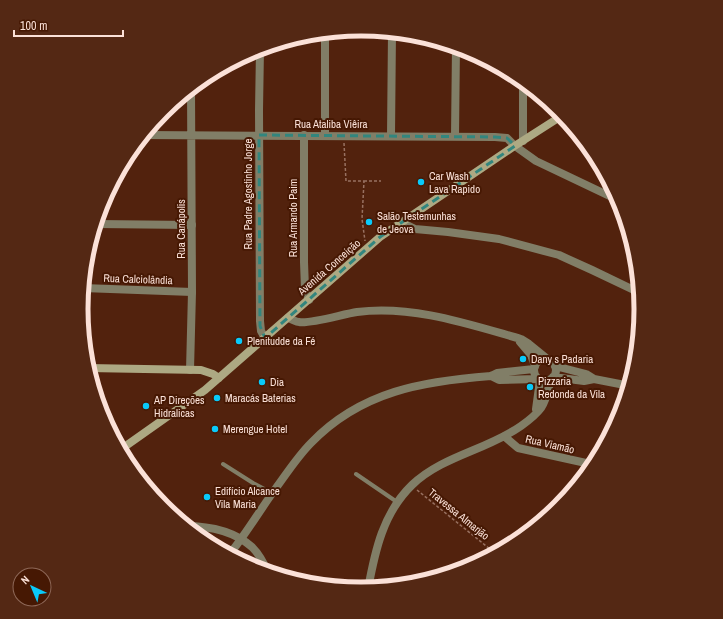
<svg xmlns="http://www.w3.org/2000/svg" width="723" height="619" viewBox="0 0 723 619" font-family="'Archivo Narrow',sans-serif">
<rect width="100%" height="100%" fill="#52220d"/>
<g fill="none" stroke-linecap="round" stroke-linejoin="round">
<path stroke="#987161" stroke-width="1.5" stroke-dasharray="3 2" stroke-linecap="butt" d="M344 143 346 181H364L362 219 365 241
M364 181H381
M417 490 496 554"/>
<path stroke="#817e67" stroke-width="4" d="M223 464 253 483 272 493
M356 474 397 502"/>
<path stroke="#817e67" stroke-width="8" d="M260 49 259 110 260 321 261 331 265 338
M523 81V141
M304 135V262L305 289 309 300
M391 135 392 32
M325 136V33
M455 136 456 46
M515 146 536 161 620 201
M401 222 415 229 448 232 499 239 559 255 592 270 640 293
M96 224 192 225
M83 288 192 292
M288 318C292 319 296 322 299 322 311 324 343 314 357 312 413 305 468 324 521 339L529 344 550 361
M520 342 531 355 535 366
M536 409 540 380
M504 436 518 448 595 465
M185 526C208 526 234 531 252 547 259 554 264 563 268 573
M368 589C375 551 383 513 412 485 442 456 487 450 521 426 528 421 536 415 541 408 547 399 548 389 551 379"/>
<path stroke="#817e67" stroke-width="8" d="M144 135 495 137 507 138 515 146
M534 370a11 11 0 1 1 22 0a11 11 0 1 1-22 0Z
M555 366 586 374 594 379
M190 370 192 292 191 88
M491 376 499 380 537 379
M553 377 584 381 594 379 630 386
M229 555C246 534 260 510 276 488 287 473 298 456 311 443 361 391 424 381 491 376L497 373 534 369"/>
<path stroke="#ada983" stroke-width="8" d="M88 368 201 370 213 374 219 378
M120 450 205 390 380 237 513 147 563 115"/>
</g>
<path fill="none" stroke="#32867e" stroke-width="3" stroke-dasharray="8 5" stroke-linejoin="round" d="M259 135 495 137 507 138 515 146 380 237 265 338 260 326Z"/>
<g fill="#09cafa" stroke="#461803" stroke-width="1.5">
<circle cx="421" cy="182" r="4"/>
<circle cx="369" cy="222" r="4"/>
<circle cx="239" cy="341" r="4"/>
<circle cx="523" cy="359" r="4"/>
<circle cx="262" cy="382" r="4"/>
<circle cx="530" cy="387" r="4"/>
<circle cx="217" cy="398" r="4"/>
<circle cx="146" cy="406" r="4"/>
<circle cx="215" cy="429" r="4"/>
<circle cx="207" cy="497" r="4"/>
</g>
<g text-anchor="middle" stroke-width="4" stroke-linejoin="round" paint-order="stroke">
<g font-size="11" fill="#fbe1d8" stroke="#461803">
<text x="331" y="128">Rua Ataliba Viêira</text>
<text transform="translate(248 194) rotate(-90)" y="4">Rua Padre Agostinho Jorge</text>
<text transform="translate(293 218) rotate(-90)" y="4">Rua Armando Paim</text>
<text transform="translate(181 229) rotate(-90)" y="4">Rua Canápolis</text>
<text transform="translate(329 267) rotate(-41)" y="4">Avenida Conceição</text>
<text transform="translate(138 279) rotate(2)" y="4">Rua Calciolândia</text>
<text transform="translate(550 444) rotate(13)" y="4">Rua Viamão</text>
<text transform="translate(459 514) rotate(39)" y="4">Travessa Almarjão</text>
</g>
<g font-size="11" fill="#fbe1d8" stroke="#461803" text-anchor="start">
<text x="429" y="180">Car Wash<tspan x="429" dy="13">Lava Rapido</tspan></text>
<text x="377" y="220">Salão Testemunhas<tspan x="377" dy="13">de Jeova</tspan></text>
<text x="247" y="345">Plenitudde da Fé</text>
<text x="531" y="363">Dany s Padaria</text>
<text x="538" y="385">Pizzaria<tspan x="538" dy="13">Redonda da Vila</tspan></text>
<text x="270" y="386">Dia</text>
<text x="225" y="402">Maracás Baterias</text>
<text x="154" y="404">AP Direções<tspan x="154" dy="13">Hidralicas</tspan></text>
<text x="223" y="433">Merengue Hotel</text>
<text x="215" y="495">Edifício Alcance<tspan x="215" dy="13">Vila Maria</tspan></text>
</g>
</g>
<path d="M0 0H723V619H0ZM88 309a273 273 0 1 1 546 0a273 273 0 1 1-546 0Z" fill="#542814" fill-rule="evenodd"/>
<path fill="none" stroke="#fbe1d8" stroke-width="5" d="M88 309a273 273 0 1 1 546 0a273 273 0 1 1-546 0Z"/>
<g transform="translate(32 587) rotate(316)"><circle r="19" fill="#461803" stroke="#8e6858"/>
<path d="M0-3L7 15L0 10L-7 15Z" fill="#09cafa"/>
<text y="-6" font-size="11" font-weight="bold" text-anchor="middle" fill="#fbe1d8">N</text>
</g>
<path d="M14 30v6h109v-6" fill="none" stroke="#fbe1d8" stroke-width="2"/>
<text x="20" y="30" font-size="12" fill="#fbe1d8" stroke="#461803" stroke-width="3" paint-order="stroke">100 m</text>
</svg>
